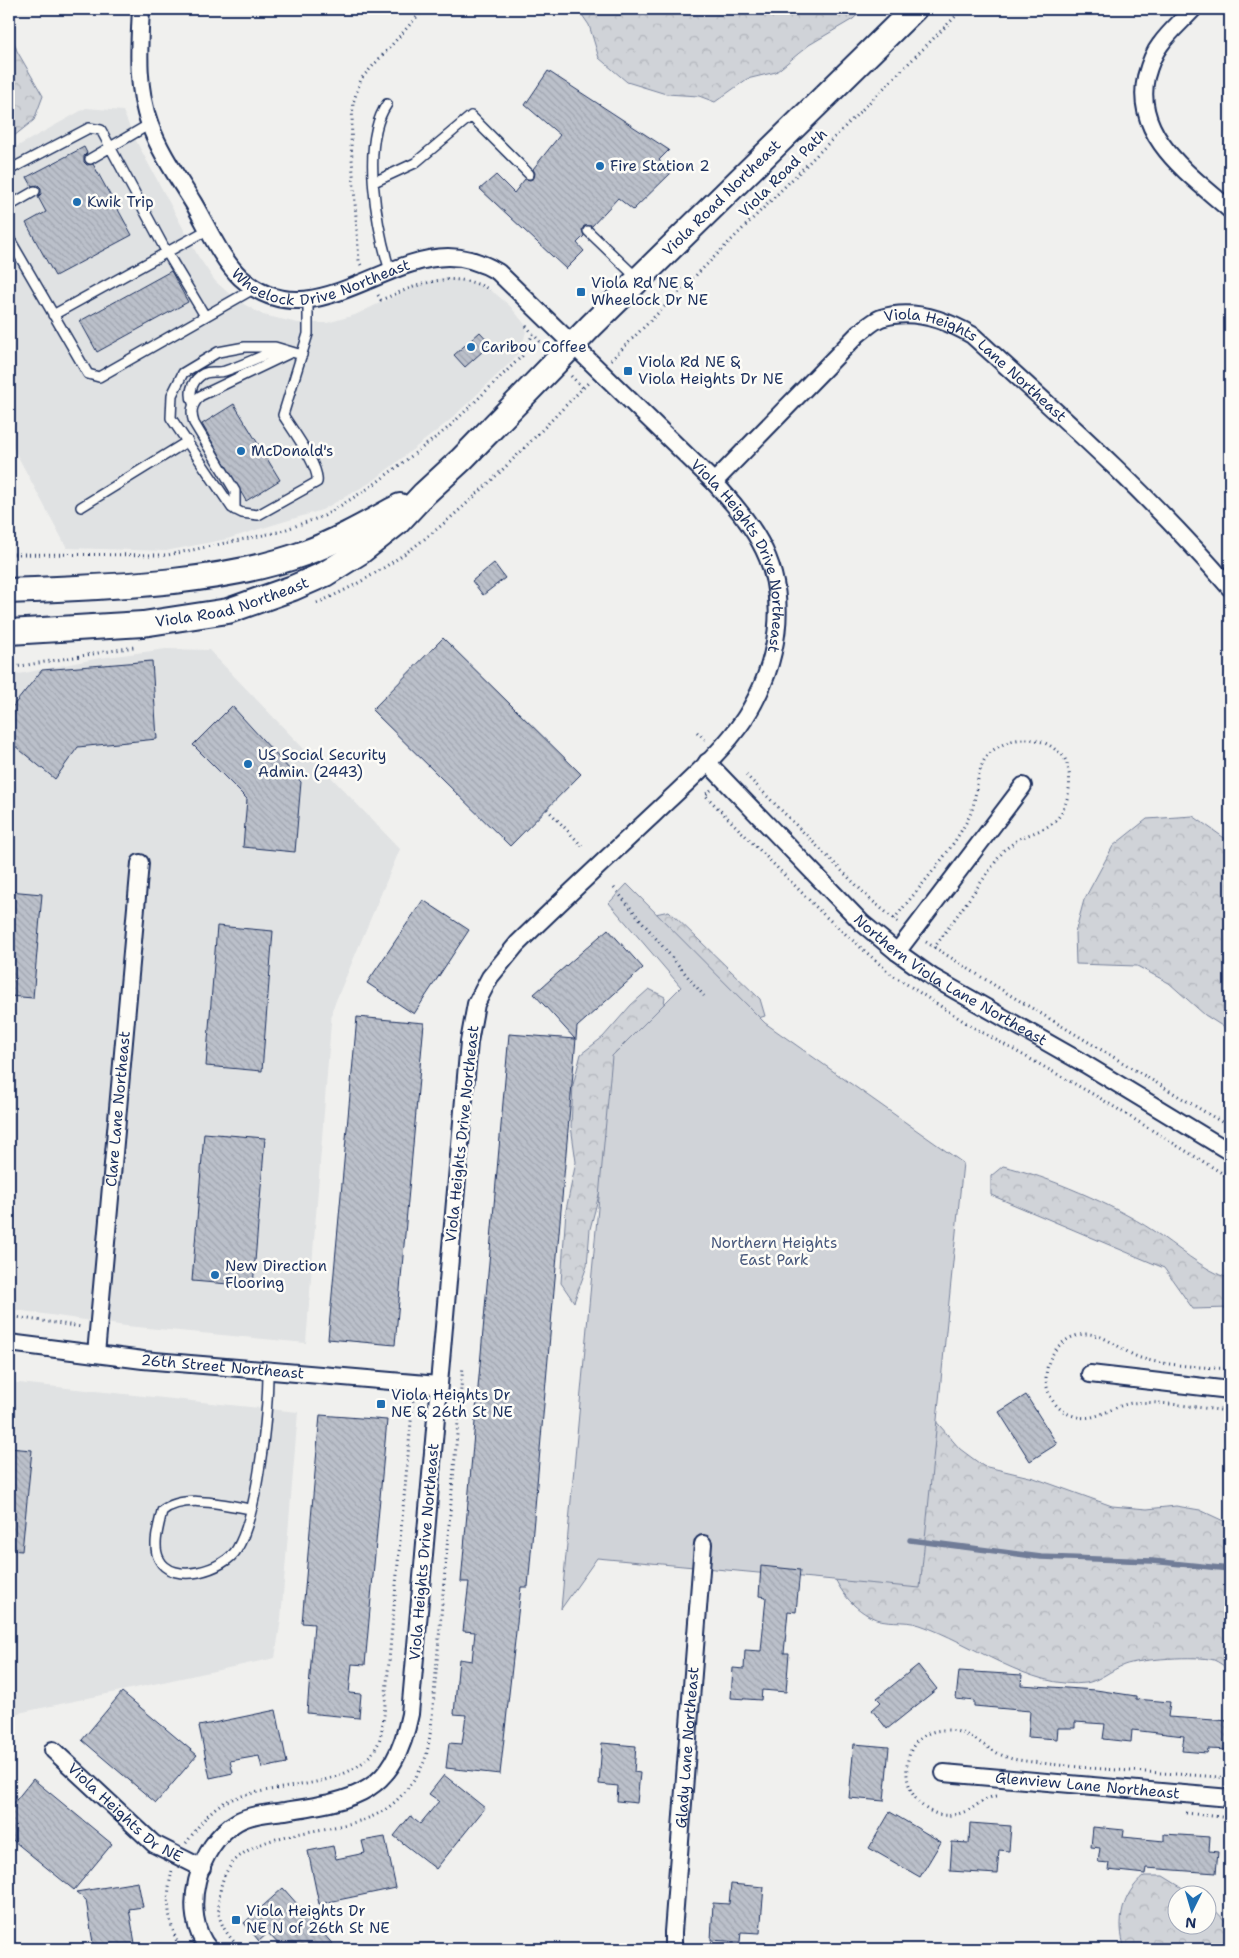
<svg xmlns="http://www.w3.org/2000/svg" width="1239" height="1958" viewBox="0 0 1239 1958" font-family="'Shantell Sans',sans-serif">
<defs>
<pattern id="forest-crowns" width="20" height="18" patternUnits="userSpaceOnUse" patternTransform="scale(1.25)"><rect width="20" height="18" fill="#d0d3d8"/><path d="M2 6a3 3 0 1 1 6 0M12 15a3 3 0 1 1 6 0" fill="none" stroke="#b2b5bc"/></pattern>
<pattern id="building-back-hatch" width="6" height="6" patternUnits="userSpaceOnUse" patternTransform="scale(1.25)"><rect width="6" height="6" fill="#bbc0ca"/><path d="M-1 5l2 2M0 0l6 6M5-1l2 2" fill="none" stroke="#a0a5b0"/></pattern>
</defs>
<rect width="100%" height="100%" fill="#f0f0ee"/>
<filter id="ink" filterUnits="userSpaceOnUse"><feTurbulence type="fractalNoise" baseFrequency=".02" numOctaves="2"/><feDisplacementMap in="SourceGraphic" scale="10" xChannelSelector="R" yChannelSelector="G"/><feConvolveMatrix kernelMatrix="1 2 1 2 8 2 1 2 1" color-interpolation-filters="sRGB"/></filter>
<g filter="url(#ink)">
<path fill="#e0e2e3" d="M86 108 123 111 133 135 198 256 215 281 235 299 263 315 298 323H327L355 315 419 284 443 278 461 280 479 284 496 294 510 306 527 327 522 347 513 360 449 421 373 481 322 510 227 539 166 551 67 548 9 440V151Z
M166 649 209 650 400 849 332 1010 306 1343 126 1326 9 1309V676L100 658Z
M9 1382 298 1412 281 1619 275 1658 9 1715Z"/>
<path fill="url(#forest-crowns)" stroke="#76819b" d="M578 9H864L853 19 809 45 776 72 747 79 715 102 699 96 666 94 627 82 599 58 589 25Z
M9 28 17 51 43 96 34 120 9 140Z
M1193 816 1230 842V1031L1205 1015 1169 983 1137 966 1076 964 1075 933 1084 900 1113 846 1147 819Z
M669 911 760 999 765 1016 749 1021 651 915Z
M649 989 665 997 661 1023 606 1168 590 1229 587 1266 574 1302 561 1283 566 1210 576 1162 571 1126 573 1085 581 1054 603 1037 631 1005Z
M1003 1166C1047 1176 1114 1205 1152 1230 1177 1246 1201 1269 1230 1279V1308L1193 1309 1164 1268 991 1195V1176Z
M927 1411 960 1449 983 1466 1034 1478 1112 1506 1147 1509 1176 1506 1200 1510 1230 1524V1670C1225 1667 1219 1662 1214 1660 1197 1655 1140 1659 1124 1665 1111 1670 1099 1681 1086 1683 1031 1690 971 1642 920 1625 903 1619 886 1625 869 1616 843 1601 837 1582 824 1557Z
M1144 1876H1163L1194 1895 1176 1896V1926H1206L1207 1903 1210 1905 1230 1926V1949H1125C1116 1922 1122 1894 1144 1876Z"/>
<path fill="#d0d3d8" stroke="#76819b" d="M627 884 765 1023 963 1163 920 1588 597 1558 561 1609 612 1056 681 987 609 903Z"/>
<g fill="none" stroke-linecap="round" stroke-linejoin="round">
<path stroke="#6f7b97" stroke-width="5.5" d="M910 1540 1041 1557 1152 1561 1230 1569"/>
</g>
<path fill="url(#building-back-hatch)" stroke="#1b2f5e" d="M548 71 669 150 659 160 671 173 633 210 618 198 592 226H584L582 230 584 236 577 243 584 251 566 269 480 189 496 175 514 193 525 179 530 180 534 178 535 173 533 169 560 135 525 105Z
M84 147 87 153 84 156V162L87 165 93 164 132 235 55 276 26 223 46 212 38 197 41 194V188L38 185 32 186 27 177Z
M171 271 188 302 97 352 80 321Z
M480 332 491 344 465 367 454 355Z
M234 404 280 480 246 501 202 424Z
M494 563 505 578 483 595 472 581Z
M443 638 581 774 510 846 372 710Z
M152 661 157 739 78 747 55 779 9 741V711L42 670Z
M232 706 301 782 295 852 243 847 247 799 193 745Z
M9 891 42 894 33 998 9 996Z
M423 900 469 930 414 1014 367 983Z
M217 926 273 931 262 1071 206 1066Z
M608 929 643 968 577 1027 528 1587H521L500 1774 446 1768 449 1743 462 1744 466 1715 454 1714 459 1659 472 1661 475 1632 463 1631 469 1582H461L509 1034 575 1039 534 994Z
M357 1017 424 1023 395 1345 328 1339Z
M204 1133 265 1138 253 1286 192 1281Z
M1026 1395 1057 1444 1030 1461 999 1412Z
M320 1415 387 1420 365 1665 352 1664 349 1693 361 1694 359 1718 307 1713 314 1624 302 1623Z
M9 1448 32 1450 22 1551 9 1550Z
M761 1566 800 1570 796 1612 788 1611 784 1653H789L786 1692 762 1690 761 1700 731 1698 733 1668 744 1669 745 1650 761 1651 766 1597 759 1596Z
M918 1665 937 1689 887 1729 872 1710 881 1702 877 1698Z
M959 1671 1022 1675 1021 1685 1096 1690 1136 1696V1699L1170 1702 1168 1717 1230 1721V1750L1208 1749 1207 1753 1182 1751 1184 1736 1132 1730 1131 1742 1103 1739 1105 1724 1075 1722V1728H1058L1057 1739 1028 1737 1030 1711 974 1706V1701L956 1699Z
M122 1692 197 1755 156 1803 82 1740Z
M276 1710 287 1763 262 1768 259 1756 230 1761 233 1773 210 1778 199 1726Z
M602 1743 636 1746 634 1772 640 1773 637 1803 617 1801 618 1786 599 1784Z
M854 1744 889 1747 884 1801 849 1798Z
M444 1775 485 1808 436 1869 394 1836 410 1816 420 1824 439 1801 429 1794Z
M33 1779 112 1844 74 1890 9 1837V1809Z
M890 1812 941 1842 920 1877 869 1848Z
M970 1823 1011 1826 1009 1851 999 1850 997 1874 950 1871 952 1842 969 1843Z
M1093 1827 1124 1830 1123 1837 1164 1841V1834L1210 1837 1209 1851 1218 1852 1216 1873 1146 1868 1145 1874 1108 1870 1109 1863 1098 1862 1100 1848 1091 1847Z
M385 1837 396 1888 319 1904 308 1851 333 1846 336 1859 365 1853 362 1841Z
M138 1882 143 1907 129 1909 136 1949H94L86 1900 76 1892Z
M731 1884 764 1887 760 1933 741 1932 740 1942 711 1940 713 1903 729 1904Z
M283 1888 337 1949H283L268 1933 259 1941 244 1923Z"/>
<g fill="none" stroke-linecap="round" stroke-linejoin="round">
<g stroke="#1b2f5e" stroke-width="12">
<path id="lane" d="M387 104C360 143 377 228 390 271
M90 159 150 124
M9 170 89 128 101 130 166 251 205 316
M374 182 415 163 471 116 529 174
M9 206 35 191
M588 231 638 279
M9 238 88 374 99 377 255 288
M53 315 209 229
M302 355 275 347H245L218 352 183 373 172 395 171 418 232 508 242 513 258 515 317 482C320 467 292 429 283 415L308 334V300
M193 403C189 394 191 383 200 376 208 369 217 374 225 371 244 365 261 356 279 349
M81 507 188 441
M235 510V491L194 423C190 411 192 405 200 396L292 352
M251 1509C225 1505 184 1493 162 1511 159 1525 152 1546 159 1559 172 1586 225 1570 237 1549 258 1514 268 1412 268 1371"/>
</g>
<g stroke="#1b2f5e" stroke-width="20">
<g id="street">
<path id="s1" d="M141 9C139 47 136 88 150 125 160 153 179 179 194 204 208 228 221 259 241 278 307 338 380 257 448 257 467 257 483 263 498 272L714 482C731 501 748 520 760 542 791 597 778 666 745 718 721 754 685 784 654 814 608 857 562 900 517 944L490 977 476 1004 469 1042 410 1714C394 1793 357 1800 285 1811 269 1813 251 1814 237 1822 198 1844 179 1914 209 1949"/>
<path d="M1193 9C1182 21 1169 32 1160 45 1153 54 1149 66 1146 77 1133 137 1191 175 1230 210"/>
<path id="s2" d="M714 482 858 334C865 329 873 321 881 318 912 308 946 320 972 335 1061 416 1151 496 1230 588"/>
<path id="s3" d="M707 762 862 923 897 952 932 977 1085 1064 1230 1152"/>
<path d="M897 952 1023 786"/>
<path id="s4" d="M9 1343 143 1360 438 1385"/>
<path id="s5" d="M96 1354 140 863"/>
<path d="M1090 1374 1230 1390"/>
<path id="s6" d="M53 1750 154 1844 202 1868"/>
<path id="s7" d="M944 1773 1230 1798"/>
<path id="s8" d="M673 1949V1932L703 1544"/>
</g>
</g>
<g stroke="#1b2f5e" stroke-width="28">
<g id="secondary">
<path d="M9 591C100 587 219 585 305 553 338 541 369 523 400 506"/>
<path id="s9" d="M9 632 143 624 228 611 293 588 325 574 360 552 398 522 424 494 462 459 591 326 914 9"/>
</g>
</g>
<path stroke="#1b2f5e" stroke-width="3" stroke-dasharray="1 4" stroke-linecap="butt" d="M361 265 359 261 351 144 353 103 361 79 424 9
M378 295 381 300C417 285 452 268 490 290
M526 326 543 345
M611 360 963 9
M571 376 583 388
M9 554 168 555 278 532 324 516 372 486 448 428 522 356 533 334
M317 603C430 555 504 467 589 382
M9 668 134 647
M697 732 706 740
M746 775 871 900 898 922
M711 790 705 795 825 916 891 974 971 1026 1098 1097 1230 1178
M547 809 583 847
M614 888 704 996
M894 919C920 886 951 853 970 815 978 798 975 763 992 751 1012 736 1038 734 1057 751 1060 753 1064 756 1065 759 1074 777 1069 806 1056 820 1046 830 1031 833 1019 839 1014 842 1009 847 1004 850L934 948
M926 942 1010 995 1230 1127
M9 1316 82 1327
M1230 1369C1205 1367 1168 1366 1144 1359 1124 1354 1106 1333 1085 1334 1040 1338 1031 1403 1074 1416 1096 1423 1111 1406 1132 1403 1157 1400 1204 1409 1230 1411
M996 1796C981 1799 978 1806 966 1811 929 1828 898 1791 909 1756 914 1737 931 1729 949 1730 975 1732 990 1756 1018 1760 1088 1770 1160 1772 1230 1778
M1186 1813 1230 1818
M186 1843C196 1830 208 1811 223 1803 267 1781 346 1793 375 1749 382 1739 382 1726 384 1715L413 1400
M172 1871C165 1899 168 1922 180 1949
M240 1949C223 1929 215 1920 220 1892 230 1820 340 1841 386 1809 401 1799 416 1779 424 1762 428 1752 429 1740 431 1729L463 1366"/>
<use href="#lane" stroke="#fdfcf7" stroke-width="9"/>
<use href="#street" stroke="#fdfcf7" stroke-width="16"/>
<use href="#secondary" stroke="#fdfcf7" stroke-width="24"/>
</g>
</g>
<g fill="#1f6fb2" stroke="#fdfcf7" stroke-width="2">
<circle cx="600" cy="166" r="5"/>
<circle cx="77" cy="202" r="5"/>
<rect x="576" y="287" width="10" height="10" rx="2.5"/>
<circle cx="471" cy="347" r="5"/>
<rect x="623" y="366" width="10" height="10" rx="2.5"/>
<circle cx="241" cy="451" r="5"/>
<circle cx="248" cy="764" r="5"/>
<circle cx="215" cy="1275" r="5"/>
<rect x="376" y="1399" width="10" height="10" rx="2.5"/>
<rect x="231" y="1915" width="10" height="10" rx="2.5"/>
</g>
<g text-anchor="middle" stroke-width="5" stroke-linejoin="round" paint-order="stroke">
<g font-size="15" fill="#1b2f5e" stroke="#fdfcf7" text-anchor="start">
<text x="610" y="171">Fire Station 2</text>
<text x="87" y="207">Kwik Trip</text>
<text x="591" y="288">Viola Rd NE &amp;<tspan x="591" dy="17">Wheelock Dr NE</tspan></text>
<text x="481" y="352">Caribou Coffee</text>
<text x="638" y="367">Viola Rd NE &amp;<tspan x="638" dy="17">Viola Heights Dr NE</tspan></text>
<text x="251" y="456">McDonald's</text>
<text x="258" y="760">US Social Security<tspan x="258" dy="17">Admin. (2443)</tspan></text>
<text x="225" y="1271">New Direction<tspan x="225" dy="17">Flooring</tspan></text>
<text x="391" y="1400">Viola Heights Dr<tspan x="391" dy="17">NE &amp; 26th St NE</tspan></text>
<text x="246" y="1916">Viola Heights Dr<tspan x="246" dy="17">NE N of 26th St NE</tspan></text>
</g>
<g font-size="15" fill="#1b2f5e" stroke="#fdfcf7">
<text transform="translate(783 173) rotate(-45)" y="5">Viola Road Path</text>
<text dy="5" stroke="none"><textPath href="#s9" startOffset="872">Viola Road Northeast</textPath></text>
<text dy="5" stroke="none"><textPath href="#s1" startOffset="381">Wheelock Drive Northeast</textPath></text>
<text dy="5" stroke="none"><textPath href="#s2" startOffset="346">Viola Heights Lane Northeast</textPath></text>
<text dy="5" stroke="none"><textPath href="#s1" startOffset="950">Viola Heights Drive Northeast</textPath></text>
<text dy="5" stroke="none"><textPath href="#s9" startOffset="226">Viola Road Northeast</textPath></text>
<text dy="5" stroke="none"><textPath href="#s3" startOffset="329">Northern Viola Lane Northeast</textPath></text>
<text dy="5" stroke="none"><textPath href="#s5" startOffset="246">Clare Lane Northeast</textPath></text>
<text transform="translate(462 1134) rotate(-84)" y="5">Viola Heights Drive Northeast</text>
<text dy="5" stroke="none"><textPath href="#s4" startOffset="215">26th Street Northeast</textPath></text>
<text transform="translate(424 1552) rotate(-85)" y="5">Viola Heights Drive Northeast</text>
<text dy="5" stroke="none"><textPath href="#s8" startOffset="202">Glady Lane Northeast</textPath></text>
<text dy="5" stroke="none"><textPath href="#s7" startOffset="144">Glenview Lane Northeast</textPath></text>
<text dy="5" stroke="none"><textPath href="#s6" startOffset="96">Viola Heights Dr NE</textPath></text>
</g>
<g font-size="15" fill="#48587c" stroke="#fdfcf7">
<text x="774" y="1248">Northern Heights<tspan x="774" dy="17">East Park</tspan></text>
</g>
</g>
<rect width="1239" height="1958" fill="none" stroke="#fdfcf7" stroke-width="30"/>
<rect x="15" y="15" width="1209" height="1928" fill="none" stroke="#1b2f5e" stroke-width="2" filter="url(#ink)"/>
<g transform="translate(1192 1910) rotate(185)"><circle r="24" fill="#fdfcf7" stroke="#a3aaba"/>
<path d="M0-4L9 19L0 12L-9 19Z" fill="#1f6fb2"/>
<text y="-8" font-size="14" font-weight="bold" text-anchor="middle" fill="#1b2f5e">N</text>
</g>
</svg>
